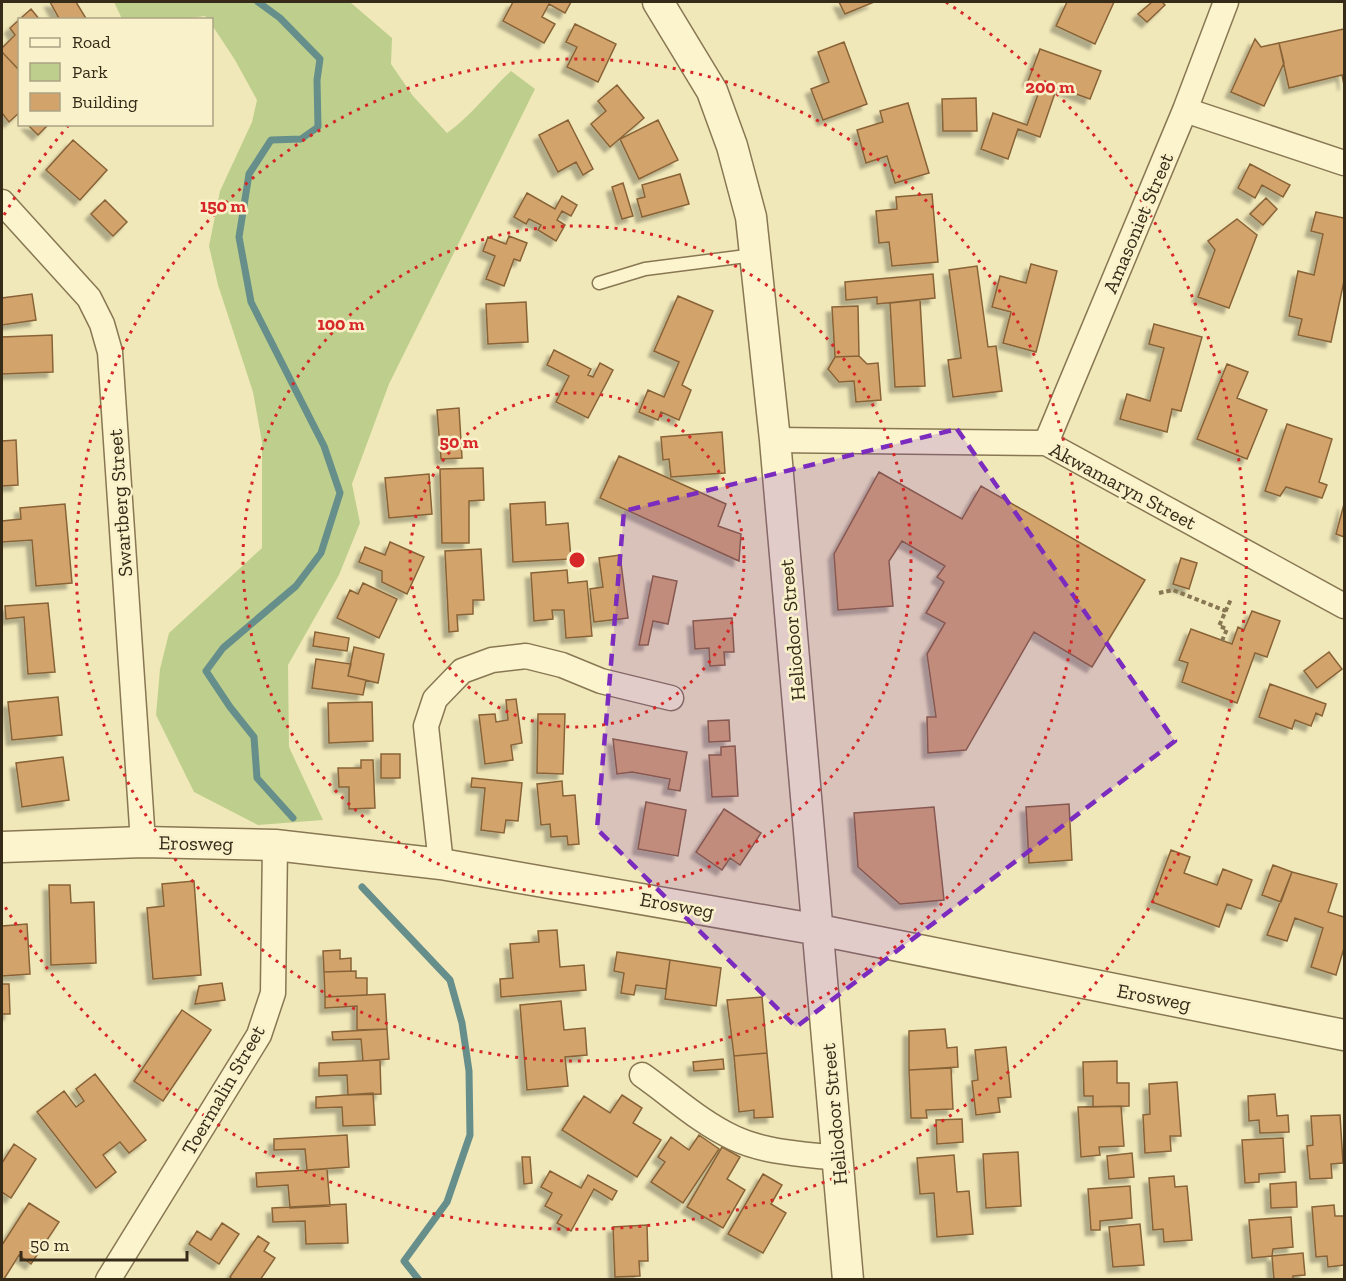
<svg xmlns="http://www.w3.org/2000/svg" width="1346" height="1281" viewBox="0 0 1346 1281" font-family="'Zilla Slab',serif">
<defs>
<filter id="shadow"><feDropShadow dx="-5.5" dy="5.5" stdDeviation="1.5" flood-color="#0004"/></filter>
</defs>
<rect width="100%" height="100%" fill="#f1e8b9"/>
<path fill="#becf8d" d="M114 2H350L392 38 391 64 413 96 447 133C473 114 488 92 511 71L535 89 389 384 352 484 360 523 339 575 288 665 289 747 323 820 258 825 194 792 156 715 160 669 169 633 262 548V442L253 392 218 285 209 246 220 191 252 122 257 100 235 60 212 25V20L208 19 205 16 174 20 122 19Z"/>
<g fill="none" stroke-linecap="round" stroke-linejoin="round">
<path stroke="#668e8a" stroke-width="7" d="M258 2 280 18 320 59 317 80 318 127 301 139 271 140 249 174 239 237 251 302 324 446 340 493 321 553 296 586 223 648 206 671 230 707 254 737 257 778 293 818
M362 887 450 980 462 1023 469 1071 470 1135 447 1202 404 1261 419 1280"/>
</g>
<path fill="#d2a46c" stroke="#896337" stroke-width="1.5" filter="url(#shadow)" d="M50 2H76L87 20H60Z
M513 2H571L565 13 549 4 542 17 555 24 544 43 503 21Z
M839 2H874L845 14Z
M1067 2H1114L1095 44 1056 26Z
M1152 2H1162L1165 5 1147 22 1138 14Z
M31 9 40 20H20V71L2 52V48L15 35 10 28Z
M575 24 616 44 598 82 567 67 577 47 566 42Z
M1344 29V85L1342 75 1289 88 1279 43Z
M1255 39 1261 47 1279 43 1284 63 1264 106 1231 92Z
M844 42 867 104 823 120 811 89 829 82 818 52Z
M1040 49 1101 71 1090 99 1057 87 1040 137 1018 129 1008 159 981 149 993 113 1027 125 1041 86 1028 81Z
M2 52 20 71V112L9 122 2 113Z
M617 85 644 118 610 147 591 124 606 111 598 101Z
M976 98 977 131H943L942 99Z
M908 103 929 173 895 183 887 156 866 163 857 130 883 122 880 111Z
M568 120 593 169 583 175 576 162 558 172 539 135Z
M658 120 678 160 639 179 620 139Z
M27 124H49L38 135Z
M73 140 107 170 80 200 46 170Z
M1250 164 1290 185 1283 197 1262 185 1255 198 1238 188Z
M680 174 689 204 642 217 637 199 645 197 642 185Z
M623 183 633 216 622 219 612 187Z
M527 193 555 209 562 196 577 205 571 216 562 211 557 220 565 225 556 241 538 230 541 225 529 219 526 224 514 217Z
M932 194 938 262 892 266 889 242 879 243 876 211 897 209 896 197Z
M1266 198 1277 209 1263 225 1250 214Z
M105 200 127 222 113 236 91 214Z
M1316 212 1344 218V281L1331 342 1298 335 1302 319 1289 316 1298 271 1314 275 1323 234 1311 231Z
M1237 219 1257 235 1229 308 1198 297 1215 250 1208 241Z
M509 236 527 243 520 261 514 259 504 286 486 279 495 256 483 251 488 237 506 244Z
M1031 264 1057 271 1036 352 1003 343 1011 312 992 307 1000 276 1026 283Z
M977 266 988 347 996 346 1002 391 953 397 948 360 961 358 949 270Z
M933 274 935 298 877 304V297L846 300 845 282Z
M32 294 36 320 2 325V298Z
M678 296 713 311 682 385 691 390 679 420 661 412 658 420 639 412 648 390 664 397 679 362 654 351Z
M920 300 925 386 895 387 890 303Z
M526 302 528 342 488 344 486 304Z
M858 306 859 356 835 357 832 307Z
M1154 324 1202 337 1181 411 1172 409 1167 432 1120 419 1127 394 1150 401 1164 348 1149 344Z
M52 335 53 372 2 374V337Z
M554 350 591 369 588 375 593 377 600 363 613 370 588 418 556 402 569 376 547 365Z
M859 356 867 364 878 363 881 400 856 402 854 381 839 382 828 369 835 357Z
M1227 364 1248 372 1237 398 1267 410 1247 459 1197 439Z
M459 408 462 458 441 459 437 410Z
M1287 424 1332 439 1319 482 1327 485 1322 498 1286 487 1280 496 1265 491Z
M722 432 725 473 671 477 669 459 663 460 661 437Z
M16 440 18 485 2 486V441Z
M619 456 726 504 718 526 741 534 739 561 600 498Z
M483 468 484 500 469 501V543H442L440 469Z
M879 472 962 519 981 486 1145 580 1092 667 1034 632 966 750 928 753 927 717H936L927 654 945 623 926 613 944 582 937 577 945 566 902 541 889 561 893 606 838 610 834 554Z
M429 474 432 514 389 518 385 478Z
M545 502 546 525 568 523 571 559 513 562 510 504Z
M65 504 72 583 36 586 32 540 2 542V521L21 519 20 508Z
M1344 504V537L1336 534Z
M390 542 424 557 407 594 382 582V571L359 562 365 547 385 555Z
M481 549 484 600H473V614L457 615 458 631 449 632 445 551Z
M620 555 628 618 594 622 590 589 603 587 599 558Z
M1181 558 1197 563 1189 589 1173 584Z
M567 570 568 583 587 581 592 636 566 638 564 610H552L553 619 534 621 531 573Z
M653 576 677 581 668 624 653 621 648 645H639Z
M363 583 397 599 379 638 337 618 350 590 358 594Z
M48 603 55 672 28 674 24 617 6 619 5 606Z
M1252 611 1280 621 1267 657 1255 653 1237 703 1182 682 1188 663 1179 660 1191 629 1232 644 1238 627 1244 630Z
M732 618 734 652H724L725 665 710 666 709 648 695 649 693 621Z
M315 632 349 638 347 651 313 646Z
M354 647 384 654 378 683 348 676Z
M1329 652 1342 669 1317 688 1304 671Z
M316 659 351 664 348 676 366 680 363 695 312 688Z
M1270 684 1326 704 1322 716 1316 713 1311 726 1295 720 1292 729 1259 717Z
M58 697 62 735 12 740 8 702Z
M516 699 522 743 511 745 513 760 485 764 479 715 495 714 496 722 508 720 506 700Z
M372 702 373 741 329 743 328 703Z
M538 714H565L563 774 537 773Z
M729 720 730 741 709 742 708 721Z
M613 739 687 752 680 791 668 789 670 779 632 772 617 774Z
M735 746 738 796 712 797 709 755H721V747Z
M381 754H400V778H381Z
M63 757 69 800 22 807 16 763Z
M361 760H373L375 808 349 809V787H339L338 768H361Z
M472 778 522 783 518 821 506 820 504 833 481 830 485 788 471 787Z
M562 781 563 796 575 795 579 844 568 845 567 836 551 837 550 824 541 825 537 784Z
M646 802 686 810 678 856 638 849Z
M1069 804 1072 860 1029 863 1026 807Z
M934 807 944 900 900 904 858 867 854 813Z
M724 809 761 833 740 865 730 858 722 870 696 852Z
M1171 850 1190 857 1184 873 1217 885 1223 869 1252 880 1241 909 1227 904 1219 927 1152 902Z
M1273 865 1292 872 1281 902 1262 895Z
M1292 872 1337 884 1328 912 1344 917V948L1336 975 1311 967 1323 928 1295 918 1287 941 1267 935Z
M194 881 201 975 153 979 147 908 164 906 162 884Z
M49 885H70L71 903 94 902 96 963 51 965Z
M27 924 30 974 2 976V926Z
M557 930 560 967 584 965 586 990 501 997 500 979 513 978 510 944 539 942 538 931Z
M340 950V959L351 958V971L324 972 323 951Z
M617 952 670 960 666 989 636 985 634 995 621 993 624 973 614 971Z
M670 960 721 968 716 1006 665 999Z
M356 971V978H367V995L325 997 324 972Z
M222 983 225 1000 195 1004 199 986Z
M2 984H9L10 1014H2Z
M385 994 387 1029 357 1030V1006L325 1008V997Z
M762 997 767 1053 734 1056 727 1000Z
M561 1001 564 1030 585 1028 587 1055 565 1057 568 1086 527 1090 520 1005Z
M182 1010 211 1030 163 1101 134 1081Z
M387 1029 389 1059 363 1061 361 1039 333 1040 332 1032Z
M945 1029 947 1048 957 1047 958 1067 909 1070V1031Z
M1006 1047 1011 1097 998 1098 1000 1112 976 1115 972 1081 978 1080 975 1050Z
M767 1053 773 1117 754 1118V1110L739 1112 734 1056Z
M723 1059 724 1069 694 1071 693 1062Z
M380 1060 381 1094 348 1095 347 1075 319 1076V1063Z
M1117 1061V1083H1129V1106L1093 1107V1096H1084L1083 1062Z
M951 1068 953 1109 926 1110 927 1118H911L909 1070Z
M95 1074 146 1140 129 1153 120 1142 103 1155 116 1172 96 1188 37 1112 64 1091 76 1107 84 1101 76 1089Z
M1177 1082 1181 1136H1170L1171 1151 1145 1153 1143 1115 1150 1114 1149 1084Z
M373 1093 375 1125 343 1126 342 1107 316 1108V1097Z
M1275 1094 1277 1116 1288 1115 1289 1132 1260 1133 1259 1120 1249 1121 1248 1096Z
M622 1095 642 1108 633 1123 661 1140 637 1177 562 1130 584 1096 610 1113Z
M1121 1106 1124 1146 1099 1147 1100 1155 1081 1157 1078 1107Z
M1340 1115 1343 1163 1331 1164 1332 1178 1310 1179 1307 1146 1313 1145 1311 1116Z
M962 1119 963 1142 937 1144 936 1120Z
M347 1135 349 1167 307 1170 305 1149 274 1150V1139Z
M699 1135 719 1149 683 1203 651 1182 665 1162 658 1157 671 1137 689 1150Z
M1283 1138 1285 1172 1259 1174V1182L1245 1183 1242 1140Z
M14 1144 36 1159 11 1198 2 1192V1163Z
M722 1147 740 1157 727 1179 745 1190 723 1228 687 1207Z
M1018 1152 1021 1206 986 1208 983 1154Z
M1132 1153 1134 1177 1109 1179 1107 1156Z
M954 1155 957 1192 969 1191 973 1234 937 1237 934 1193 920 1194 917 1158Z
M522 1157H530L532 1183 524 1184Z
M327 1169 330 1206 290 1208 288 1185 257 1187 256 1173Z
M550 1171 581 1188 588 1175 617 1191 612 1200 594 1189 571 1231 557 1223 562 1215 545 1206 552 1193 541 1187Z
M763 1174 782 1185 771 1204 786 1213 763 1253 728 1234Z
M1174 1176 1175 1187 1187 1186 1192 1240 1164 1242 1163 1229 1153 1230 1149 1178Z
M1296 1182 1297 1207 1271 1208 1270 1184Z
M1130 1186 1132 1218 1100 1221V1230H1091L1088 1189Z
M29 1203 59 1222 31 1264 19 1255 4 1279 2 1278V1245Z
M346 1204 348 1243 306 1244 305 1221 273 1222 272 1208Z
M1334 1205 1335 1216H1344V1265L1328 1267 1327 1256 1316 1257 1312 1207Z
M1291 1217 1293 1247 1273 1249 1272 1256 1252 1258 1249 1220Z
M222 1223 239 1234 219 1264 189 1244 197 1231 211 1240Z
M1140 1224 1144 1265 1113 1267 1109 1227Z
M647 1225 648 1261H639L640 1276 615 1277 613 1227Z
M258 1236 269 1243 264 1251 275 1258 260 1280H233L230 1277Z
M1303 1253 1305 1275 1293 1276V1280H1274L1272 1256Z"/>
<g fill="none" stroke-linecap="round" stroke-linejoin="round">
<g stroke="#887753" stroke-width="15">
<path id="service" d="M599 283 645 269 754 255"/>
</g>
<g stroke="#887753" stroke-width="27">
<path id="minor" d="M1185 110 1344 163
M2 202 89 298 102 324 110 352 143 842
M775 440 1046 443 1344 606
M1046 443 1185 110 1226 2
M441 864 426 726 435 699 462 671 492 660 526 656 562 665 601 681 671 698
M642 1075C672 1096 701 1123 734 1138 766 1153 804 1154 838 1158
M108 1280 259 1035 273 993 275 845"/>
</g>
<g stroke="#887753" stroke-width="33">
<path id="tertiary" d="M658 2 712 91 732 146 751 217 775 440 848 1280
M2 847 143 842 275 845 441 864 819 930 1344 1035"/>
</g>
<path stroke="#887753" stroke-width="4" stroke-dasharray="4.5 3" stroke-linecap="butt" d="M1159 593 1173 590 1226 611
M1222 641 1227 629 1219 626 1231 599"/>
<use href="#service" stroke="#fcf4cd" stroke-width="12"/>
<use href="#minor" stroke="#fcf4cd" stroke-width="24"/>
<use href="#tertiary" stroke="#fcf4cd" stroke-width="30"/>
</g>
<path fill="#7b2cbf" fill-opacity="0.2" stroke="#7b2cbf" stroke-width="4.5" stroke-dasharray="12 8" stroke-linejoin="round" d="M957 429 1175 741 796 1027 597 829 624 511Z"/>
<g fill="none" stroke="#d62828" stroke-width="3" stroke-dasharray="3 6">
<circle cx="577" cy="560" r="167"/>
<circle cx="577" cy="560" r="334"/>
<circle cx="577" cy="560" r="501"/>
<path d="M4 215A669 669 0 0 1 68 126M946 2A669 669 0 1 1 4 905"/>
</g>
<g text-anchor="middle" stroke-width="5" stroke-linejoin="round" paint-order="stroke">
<g font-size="20" fill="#362b19" stroke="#f8f1c9">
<text transform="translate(1138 223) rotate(-67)" y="7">Amasoniet Street</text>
<text transform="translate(1123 486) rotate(28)" y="7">Akwamaryn Street</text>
<text transform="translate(120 503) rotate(-94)" y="7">Swartberg Street</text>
<text transform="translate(792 630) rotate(-95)" y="7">Heliodoor Street</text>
<text transform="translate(196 843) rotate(1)" y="7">Erosweg</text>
<text transform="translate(677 905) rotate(10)" y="7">Erosweg</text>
<text transform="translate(1154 997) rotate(11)" y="7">Erosweg</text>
<text transform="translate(223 1090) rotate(-60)" y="7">Toermalin Street</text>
<text transform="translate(834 1114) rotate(-95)" y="7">Heliodoor Street</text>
</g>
</g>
<circle cx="577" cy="560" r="9" fill="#d62828" stroke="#f8f1c9" stroke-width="3"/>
<g font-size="18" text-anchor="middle" font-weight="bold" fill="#d62828" stroke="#f8f1c9" stroke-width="5" stroke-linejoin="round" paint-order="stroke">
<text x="1050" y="93">200 m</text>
<text x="223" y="212">150 m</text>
<text x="341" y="330">100 m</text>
<text x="459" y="448">50 m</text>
</g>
<rect width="1346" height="1281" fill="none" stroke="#362b19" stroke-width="6"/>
<rect x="18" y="18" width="195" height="108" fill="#f8f1c9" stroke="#aaa283" stroke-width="1.5"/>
<rect x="30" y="38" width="30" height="9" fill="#fcf4cd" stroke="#aaa283" stroke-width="1.5"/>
<text x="72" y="48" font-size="18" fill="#362b19">Road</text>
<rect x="30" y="63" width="30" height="18" fill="#becf8d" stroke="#aaa283" stroke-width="1.5"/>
<text x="72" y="78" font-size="18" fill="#362b19">Park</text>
<rect x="30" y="93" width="30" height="18" fill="#d2a46c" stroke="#aaa283" stroke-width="1.5"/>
<text x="72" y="108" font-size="18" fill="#362b19">Building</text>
<path d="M21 1251v9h166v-9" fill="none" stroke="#362b19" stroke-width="3"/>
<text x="30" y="1251" font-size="18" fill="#362b19" stroke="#f8f1c9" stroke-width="4.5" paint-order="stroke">50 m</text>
</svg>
